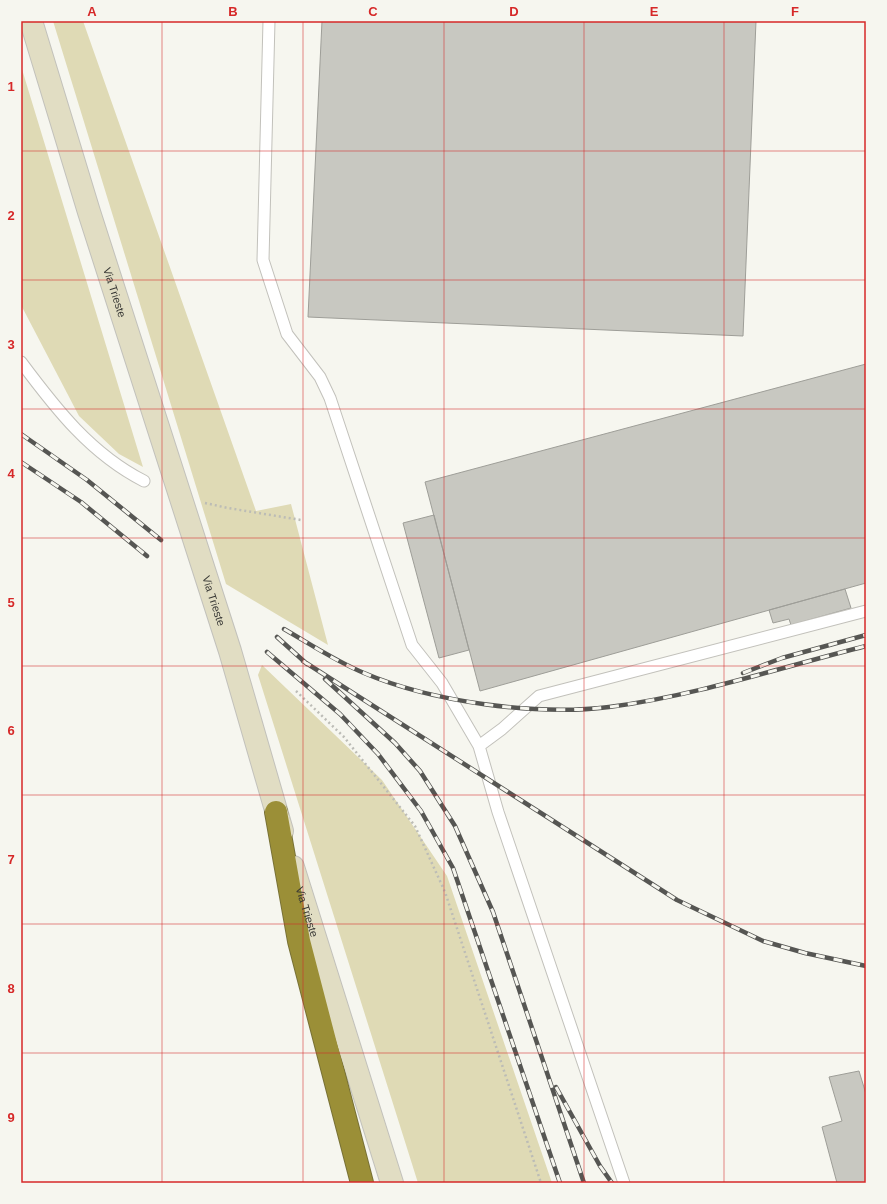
<svg xmlns="http://www.w3.org/2000/svg" width="887" height="1204" viewBox="0 0 887 1204" font-family="Helvetica,sans-serif">
<rect width="100%" height="100%" fill="#f6f6ef"/>
<path fill="#dfdab5" d="M53 21H83L256 511 291 504 328 645 226 584Z
M21 66 143 467 119 454 79 416 21 305Z
M262 665 382 780 447 876 552 1183H418L258 675Z"/>
<path fill="#c8c8c1" stroke="#9e9e98" d="M322 21H756L743 336 308 317Z
M866 364V583L480 691 425 482Z
M434 515 469 650 439 658 403 523Z
M845 589 851 608 791 625 789 619 773 623 769 610Z
M859 1071 866 1094V1183H837L822 1127 842 1121 829 1077Z"/>
<g fill="none" stroke-linecap="round" stroke-linejoin="round">
<g stroke="#c2c1bb" stroke-width="13">
<path id="lane" d="M269 21 263 260 287 334 320 377 330 398 412 645 442 683 479 746 498 812 624 1183
M21 362C56 409 91 454 144 481
M479 746 502 729 539 696 866 611"/>
</g>
<g stroke="#c2c1bb" stroke-width="24">
<g id="secondary">
<path id="s1" d="M31 21 89 212 230 651 282 831"/>
<path id="s2" d="M293 867 392 1183"/>
</g>
</g>
<g stroke="#787136" stroke-width="24">
<path id="highway" d="M276 812 299 941 362 1183"/>
</g>
<path stroke="#bcbcb6" stroke-width="2.5" stroke-dasharray="2 3" stroke-linecap="butt" d="M205 503 228 508 301 520
M296 691 344 737 415 826 445 892 541 1183"/>
<use href="#lane" stroke="#fff" stroke-width="11"/>
<use href="#secondary" stroke="#e1ddc3" stroke-width="22"/>
<use href="#highway" stroke="#9b8f37" stroke-width="22"/>
<g stroke="#565653" stroke-width="4.5">
<path id="rail" d="M21 434 87 480 161 540
M21 462 81 502 147 556
M284 629C310 644 337 662 364 673 432 702 536 716 609 707 695 696 782 667 866 646
M277 637 307 664
M267 652 340 714 378 754 421 811 453 868 560 1183
M303 661 677 900 763 941 805 953 866 966
M743 673 782 658 866 635
M325 679 395 743 420 771 455 826 493 912 584 1183
M556 1087 600 1166 612 1183"/>
</g>
<use href="#rail" stroke="#f6f6ef" stroke-width="3" stroke-dasharray="9" stroke-linecap="butt"/>
</g>
<path fill="none" stroke="#d62828" stroke-width="1" stroke-opacity="0.55" d="M162 21V1183M303 21V1183M444 21V1183M584 21V1183M724 21V1183M21 151H866M21 280H866M21 409H866M21 538H866M21 666H866M21 795H866M21 924H866M21 1053H866"/>
<g text-anchor="middle" stroke-width="3" stroke-linejoin="round" paint-order="stroke">
<g font-size="11" fill="#383835" stroke="#f6f6ef">
<text dy="4" stroke="none"><textPath href="#s1" startOffset="284">Via Trieste</textPath></text>
<text dy="4" stroke="none"><textPath href="#s1" startOffset="608">Via Trieste</textPath></text>
<text dy="4" stroke="none"><textPath href="#s2" startOffset="47">Via Trieste</textPath></text>
</g>
</g>
<rect width="887" height="1204" fill="none" stroke="#f6f6ef" stroke-width="44"/>
<rect x="22" y="22" width="843" height="1160" fill="none" stroke="#d62828" stroke-width="1.5"/>
<g font-size="13" text-anchor="middle" font-weight="bold" fill="#d62828">
<text x="92" y="16">A</text>
<text x="233" y="16">B</text>
<text x="373" y="16">C</text>
<text x="514" y="16">D</text>
<text x="654" y="16">E</text>
<text x="795" y="16">F</text>
<text x="11" y="91">1</text>
<text x="11" y="220">2</text>
<text x="11" y="349">3</text>
<text x="11" y="478">4</text>
<text x="11" y="607">5</text>
<text x="11" y="735">6</text>
<text x="11" y="864">7</text>
<text x="11" y="993">8</text>
<text x="11" y="1122">9</text>
</g>
</svg>
